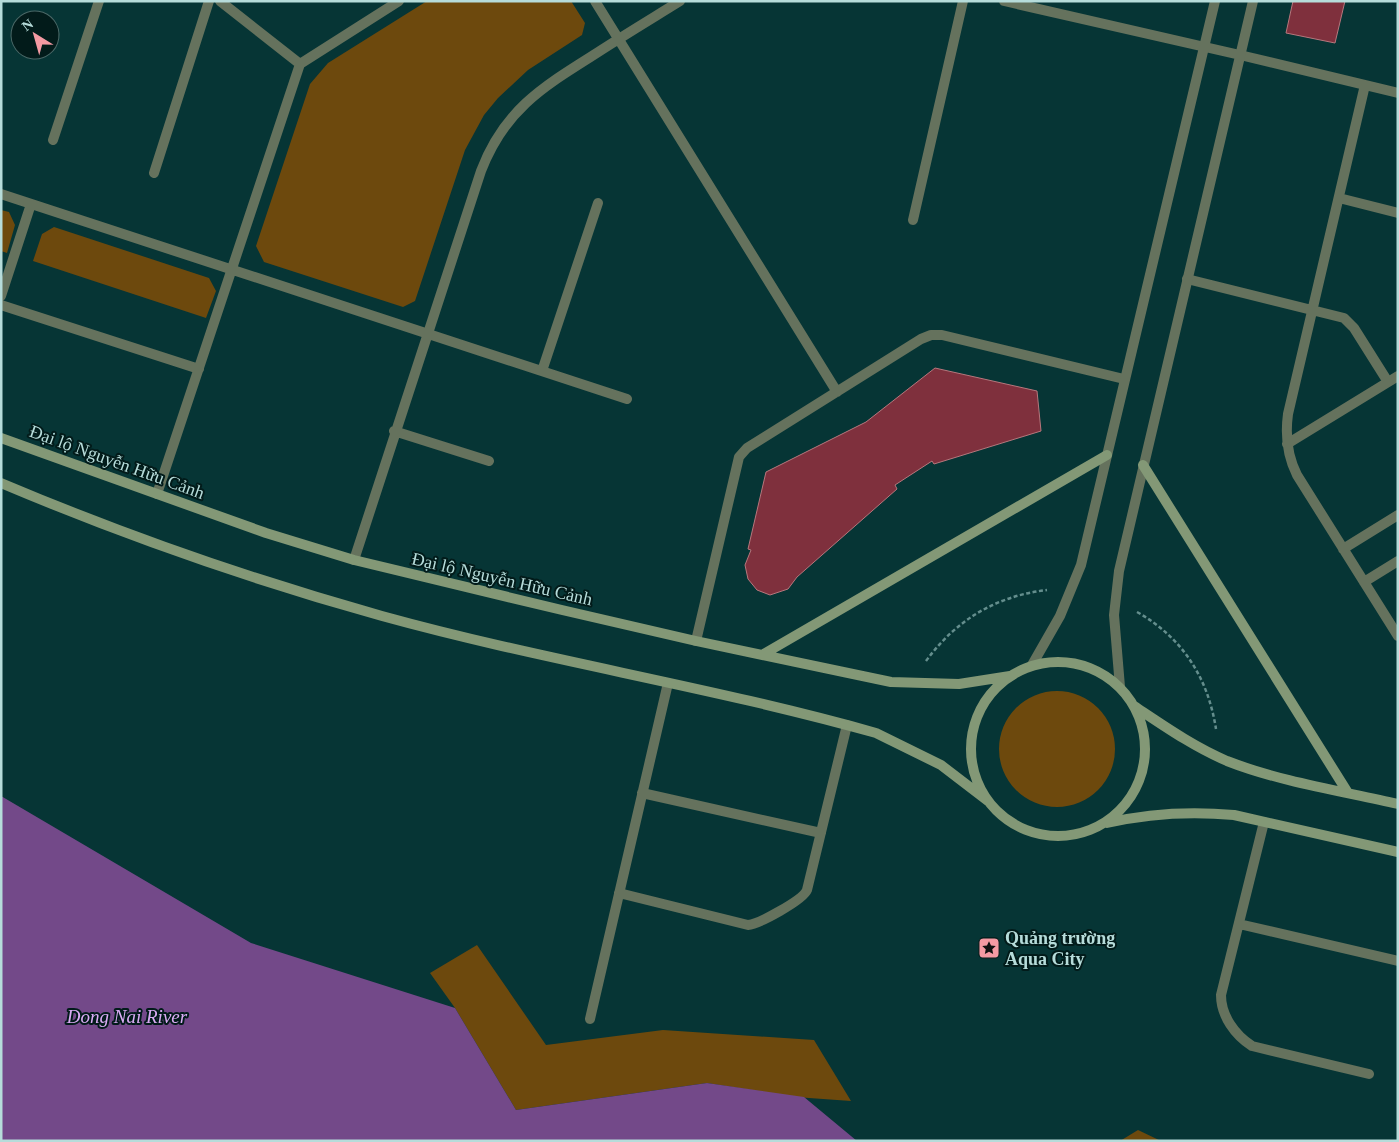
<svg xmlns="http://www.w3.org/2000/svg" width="1399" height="1142" viewBox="0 0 1399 1142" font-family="Georgia,serif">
<rect width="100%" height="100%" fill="#063535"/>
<path fill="#6d490d" d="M427 1H571L585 23 582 35 528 70 498 98 484 115 465 150 415 301 403 307 264 262 256 246 310 84 328 63Z
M1 210 9 212 15 225 7 253 1 251Z
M54 227 209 278 216 291 206 318 33 261 42 234Z
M999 749a58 58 0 1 1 116 0a58 58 0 1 1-116 0Z
M477 945 546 1045 663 1030 814 1040 851 1101 795 1097 707 1083 516 1110 455 1008 430 973Z
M1138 1130 1161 1141H1120Z"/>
<path fill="#734989" d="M1 796 251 943 455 1008 516 1110 707 1083 804 1097 857 1141H1Z"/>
<path fill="#7f303d" stroke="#b6777d" d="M1293 1H1345L1335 43 1286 33Z
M935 368 1037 391 1041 431 934 464 932 461 895 485 897 489 797 577 788 589 770 595 757 590 748 579 745 565 751 550 748 549 766 472 866 422Z"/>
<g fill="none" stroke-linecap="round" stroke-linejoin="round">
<path stroke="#648e8d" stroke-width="2.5" stroke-dasharray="4 2.5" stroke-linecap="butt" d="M1137 612C1183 638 1208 678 1216 729
M926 661C956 620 996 596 1047 590"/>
<path stroke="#65725d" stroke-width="10" d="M220 1 300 64
M595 1 837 392
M1004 1 1205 47
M1240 55 1398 93
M1365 85 1288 414C1285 436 1287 455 1297 475L1398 636
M53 140 99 1
M154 173 209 1
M1 194 627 399
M1339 198 1398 213
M913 220 963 1
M1187 279 1344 318 1354 328 1388 382
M1 296 31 204
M1 305 199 369
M542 371 598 203
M394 431 489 461
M1287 444 1398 376
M157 494 300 64 399 1
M1343 549 1398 515
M354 560 481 171C504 111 541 88 592 56 621 37 651 19 680 1
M1364 582 1398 561
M696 641 739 457 747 448 921 339 931 335H942L1124 379
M642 793 821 833
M1264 822 1221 995C1221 1016 1235 1035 1252 1046L1369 1074
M619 893 748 925C759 924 803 900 807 890L847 725
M1239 924 1398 961
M590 1019 668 683"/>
<path stroke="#65725d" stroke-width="10" d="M1205 47 1240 55
M1032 665 1060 616 1081 565 1215 1
M1120 687 1114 615 1119 571 1253 1"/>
<path stroke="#839876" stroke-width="10" d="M1 438 266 533 354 560 562 610 696 641 891 682 959 684 1010 676
M1143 465 1348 793
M1 483C124 535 253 580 382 616 545 661 713 687 876 733L941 765 988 801
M762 655 1107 455
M971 749a87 87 0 1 1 174 0a87 87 0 1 1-174 0Z
M1134 706C1164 726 1194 747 1227 761 1281 782 1341 791 1398 804
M1107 823C1150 813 1190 811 1234 815L1398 852"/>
</g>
<defs>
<g id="sight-square" transform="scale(1.125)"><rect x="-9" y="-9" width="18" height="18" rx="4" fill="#f49aa3" stroke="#021b1a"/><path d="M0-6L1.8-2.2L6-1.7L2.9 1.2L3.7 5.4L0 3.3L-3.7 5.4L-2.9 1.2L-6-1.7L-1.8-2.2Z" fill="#111"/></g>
</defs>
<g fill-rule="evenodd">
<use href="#sight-square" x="989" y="948"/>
</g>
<g text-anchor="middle" stroke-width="4" stroke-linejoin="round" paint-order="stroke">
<g font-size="18" fill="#b6dcda" stroke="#021b1a">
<text transform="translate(117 462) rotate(20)" y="6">Đại lộ Nguyễn Hữu Cảnh</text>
<text transform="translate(502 579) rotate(13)" y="6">Đại lộ Nguyễn Hữu Cảnh</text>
</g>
<g font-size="18" font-weight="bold" fill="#b6dcda" stroke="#021b1a" text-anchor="start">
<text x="1005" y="944">Quảng trường<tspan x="1005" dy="21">Aqua City</tspan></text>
</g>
<g font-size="19" font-style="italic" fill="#dbacf5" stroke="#021b1a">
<text x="127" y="1023">Dong Nai River</text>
</g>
</g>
<rect width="1399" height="1142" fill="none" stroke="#b6dcda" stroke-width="5"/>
<g transform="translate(35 35) rotate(323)"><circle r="24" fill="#021b1a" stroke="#4a6867"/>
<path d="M0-4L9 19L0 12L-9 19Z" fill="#f49aa3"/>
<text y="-8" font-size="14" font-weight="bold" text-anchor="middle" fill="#b6dcda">N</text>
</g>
</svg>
